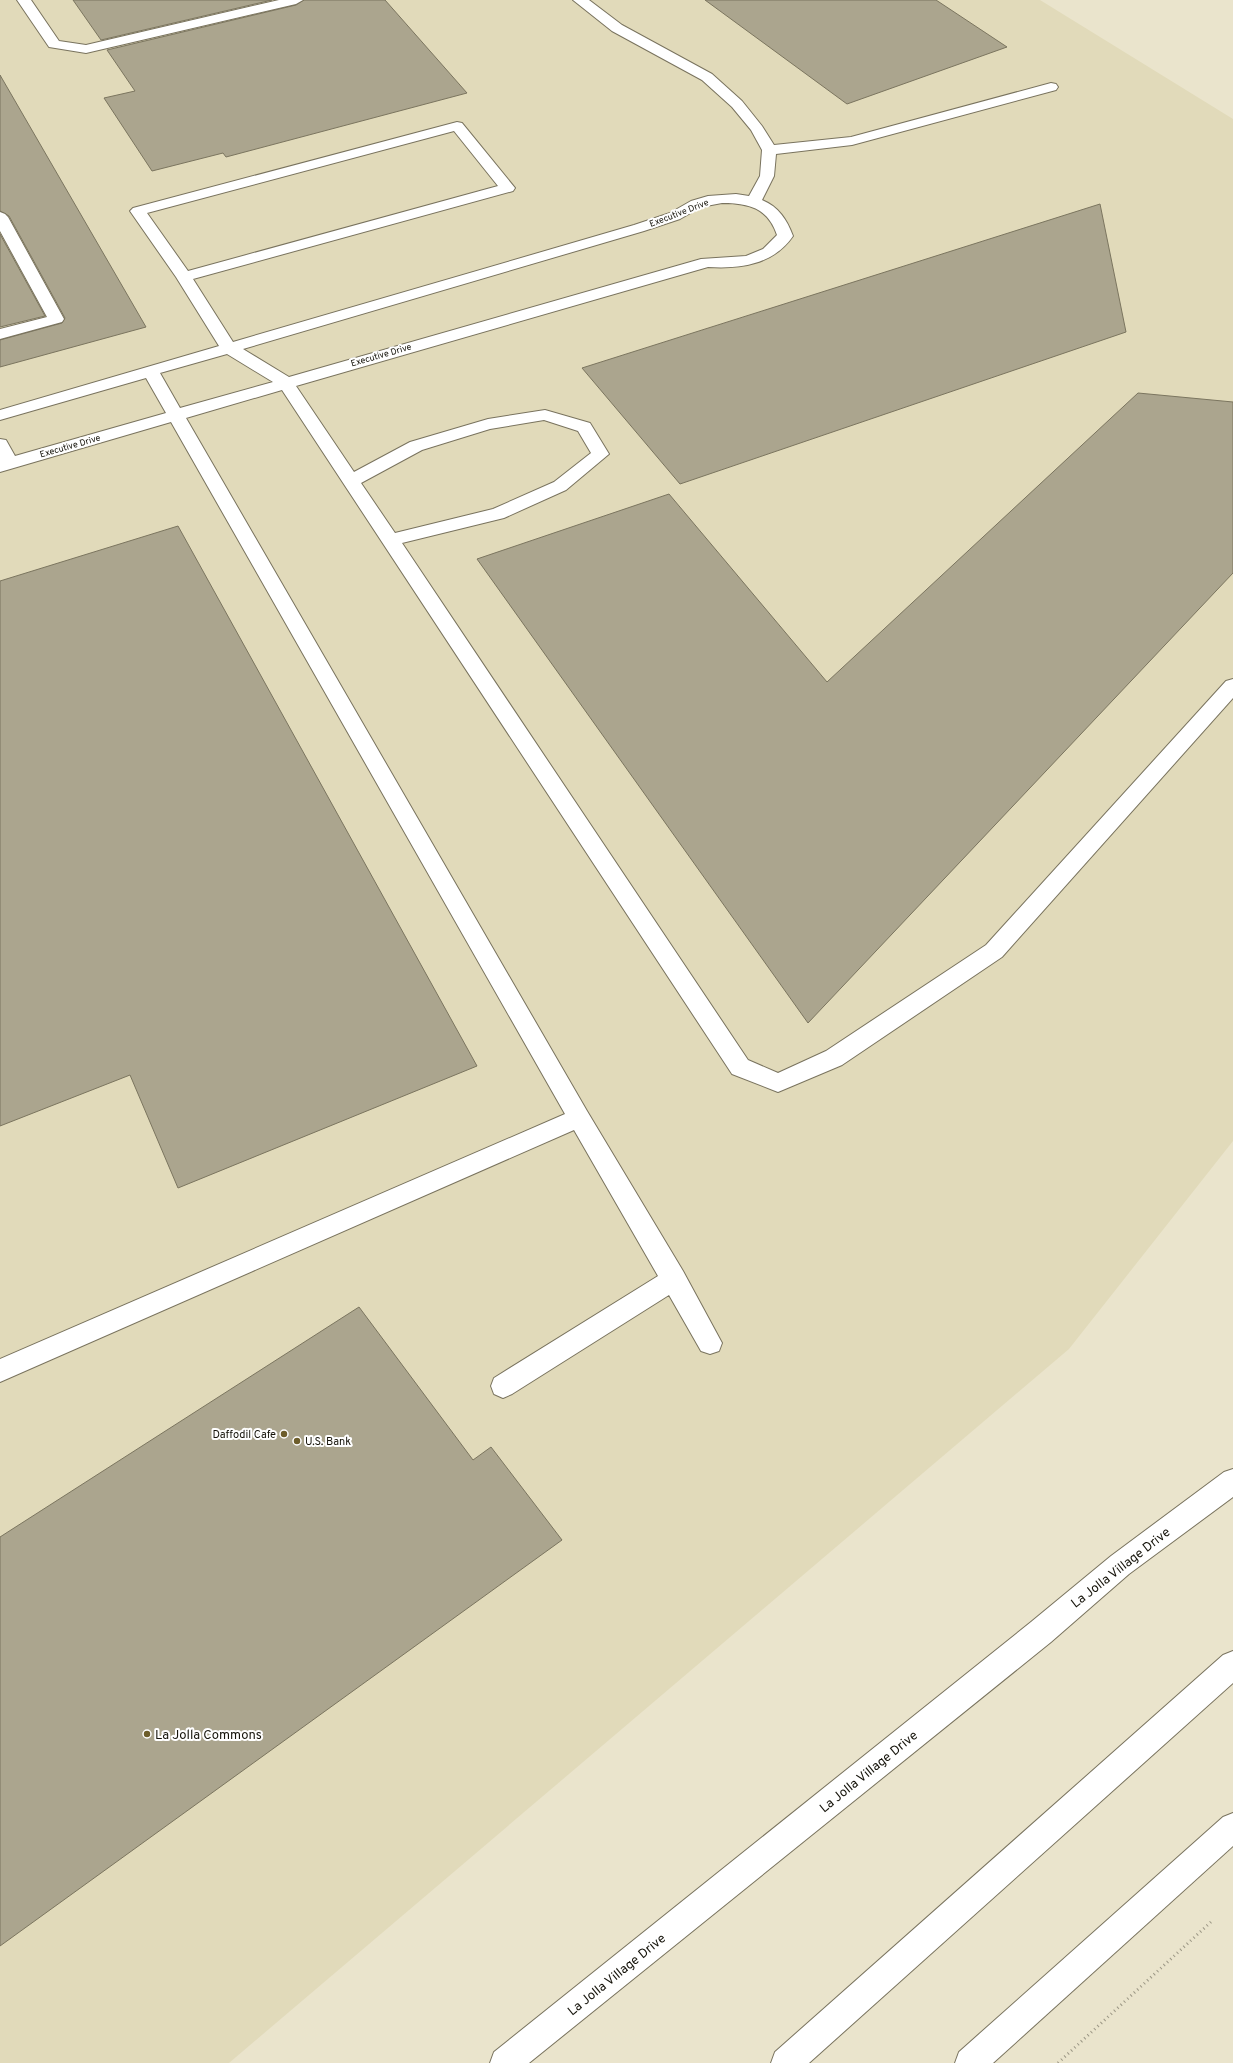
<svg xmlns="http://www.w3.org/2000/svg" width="1233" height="2063" viewBox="0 0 1233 2063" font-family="Overpass,sans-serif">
<rect width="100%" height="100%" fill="#eae4cc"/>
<path fill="#e1daba" d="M0 0H1040L1233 119V1141L1069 1349 229 2063H0Z"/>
<path fill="#aba58e" stroke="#7b755f" d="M73 0H272L101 40Z
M304 0H385L467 93 226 157 223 153 152 171 104 98 135 91 107 50 296 5Z
M705 0H936L1007 47 847 104Z
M0 75 146 327 0 367V340L62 323 65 318 9 216 0 211Z
M1100 204 1126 332 680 484 582 368Z
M0 234 45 316 0 327Z
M1138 393 1233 402V573L808 1023 477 559 669 494 827 682Z
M178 526 477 1066 178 1188 130 1075 0 1126V581Z
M359 1307 473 1460 491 1447 562 1540 0 1946V1537Z"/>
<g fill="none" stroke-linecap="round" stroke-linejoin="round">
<g stroke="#79735e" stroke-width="2">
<path id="minor" d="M17 0H31L59 41 86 45 279 0H303L296 4 86 53 49 47Z
M573 0H589L622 25 712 74 742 101 762 126 774 145 851 137 1051 83 1056 84 1058 87 1056 90 852 145 776 154 774 176 762 200C779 207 787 220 793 236 773 265 740 269 708 267L296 386 354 472 410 442 488 419 545 410 590 423 609 454 566 490 504 518 402 543 748 1060 778 1073 826 1051 986 945 1226 681 1233 679V698L1002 957 842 1065 778 1092 732 1074 282 390 186 418 587 1111 683 1271 722 1343 719 1351 710 1354 701 1351 669 1295 512 1394 503 1398 494 1394 491 1386 494 1378 658 1276 574 1130 0 1382V1359L565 1114 171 422 0 472V439L6 440 15 456 166 413 146 378 0 420V410L219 346 176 277 130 211 133 208 457 122 462 123 515 188 513 191 193 279 233 342 634 225 670 213 691 201 708 196 736 194 749 196 760 176 762 150 751 130 732 107 702 80 612 31ZM454 131 498 186 188 271 147 213ZM722 203C749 203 768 208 777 235L763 249 746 256 701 259 289 377 243 349 644 231 680 219 701 207ZM227 354 273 382 180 408 160 373ZM544 420 578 431 591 453 554 482 493 509 395 533 361 483 422 450 490 429Z
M0 212 5 214 8 217 64 319 62 322 0 339V329L47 317 0 231Z"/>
</g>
<g stroke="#79735e" stroke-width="2">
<path id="major" d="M1233 1469V1497L1129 1574 1051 1642 529 2063H490L494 2052 1031 1622 1111 1556 1224 1472Z
M1233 1651V1683L809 2063H771L775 2052 1223 1655Z"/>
</g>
<g stroke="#79735e" stroke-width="2">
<path id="highway" d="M1233 1813V1846L993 2063H955L959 2052 1223 1817Z"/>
</g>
<path stroke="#9c9785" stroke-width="3" stroke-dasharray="1 3.5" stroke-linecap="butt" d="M1058 2063 1212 1921"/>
<use href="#minor" fill="#fff" fill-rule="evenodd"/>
<use href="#major" fill="#fff" fill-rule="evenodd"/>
<use href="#highway" fill="#fff" fill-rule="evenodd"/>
</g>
<g fill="#6d5d2b" stroke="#fff" stroke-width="1.5">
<circle cx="284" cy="1434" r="4"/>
<circle cx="297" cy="1441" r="4"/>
<circle cx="147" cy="1734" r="4"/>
</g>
<g text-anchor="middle" stroke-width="4" stroke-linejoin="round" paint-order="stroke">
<g font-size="9" fill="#15130a" stroke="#fff">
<text transform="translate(679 213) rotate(-21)" y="3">Executive Drive</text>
<text transform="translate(381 355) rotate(-16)" y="3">Executive Drive</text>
<text transform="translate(70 446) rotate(-16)" y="3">Executive Drive</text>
</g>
<g font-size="11" fill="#15130a" stroke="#fff" text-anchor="end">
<text x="276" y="1438">Daffodil Cafe</text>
<text x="305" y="1445" text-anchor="start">U.S. Bank</text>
</g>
<g font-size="13" fill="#15130a" stroke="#fff">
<text transform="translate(1120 1567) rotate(-38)" y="5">La Jolla Village Drive</text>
<text transform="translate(868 1771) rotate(-39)" y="5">La Jolla Village Drive</text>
<text transform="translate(616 1974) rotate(-39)" y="5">La Jolla Village Drive</text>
</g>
<g font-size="13" fill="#15130a" stroke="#fff" text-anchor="start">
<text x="155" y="1739">La Jolla Commons</text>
</g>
</g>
</svg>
